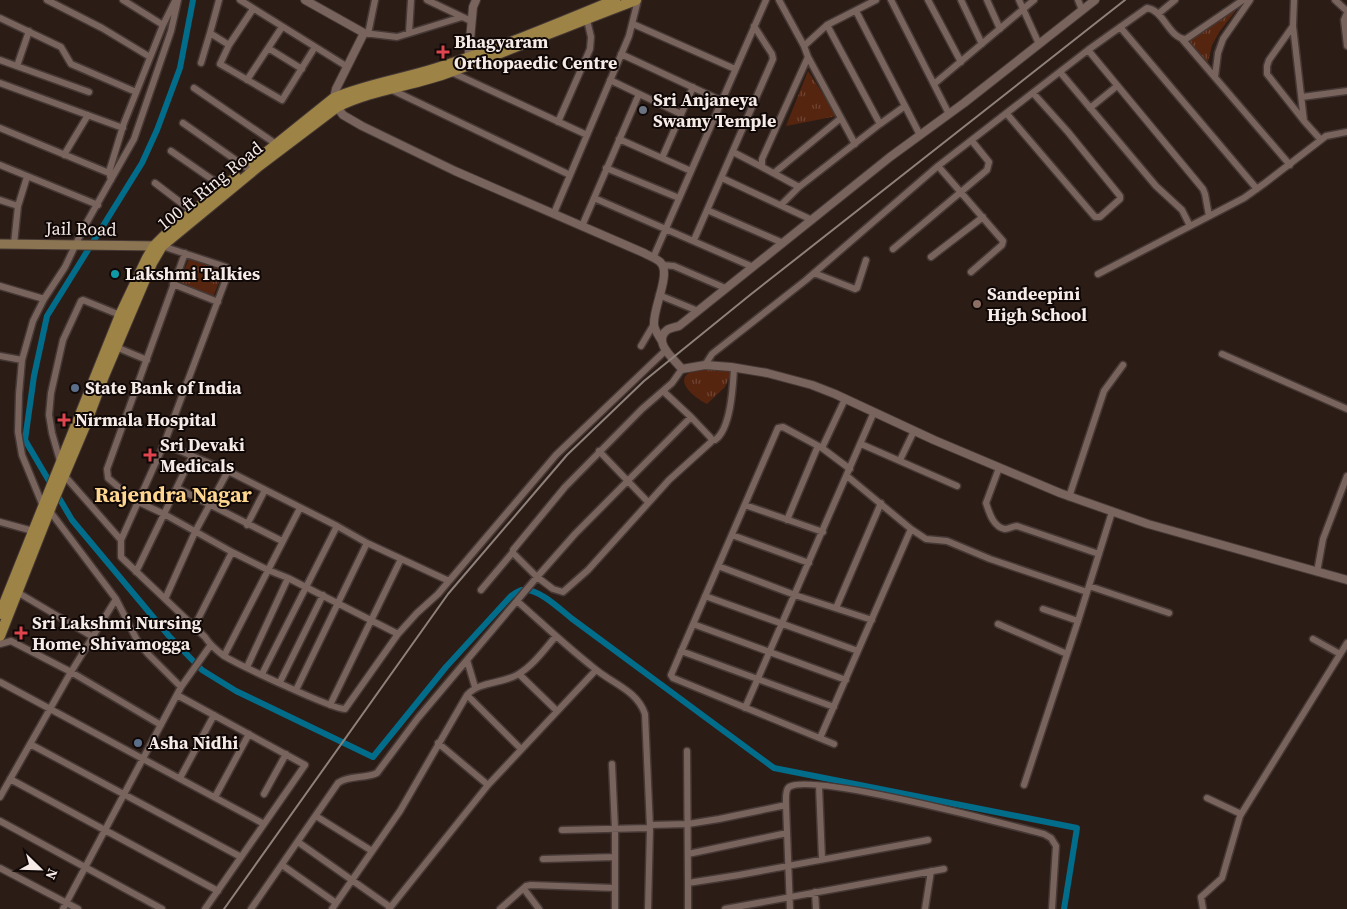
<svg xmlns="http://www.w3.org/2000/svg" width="1347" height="909" viewBox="0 0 1347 909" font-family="'Source Serif 4',serif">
<defs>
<pattern id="park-tufts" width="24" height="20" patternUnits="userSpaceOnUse" patternTransform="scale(1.25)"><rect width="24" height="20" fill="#562510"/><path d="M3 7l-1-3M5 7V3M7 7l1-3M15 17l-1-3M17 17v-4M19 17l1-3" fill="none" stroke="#6f4533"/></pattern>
</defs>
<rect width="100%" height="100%" fill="#2c1c16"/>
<path fill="url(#park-tufts)" d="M1235 5 1237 9 1220 31 1212 45 1206 70 1183 45Z
M808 71 837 116 786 126Z
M189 259 218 269 223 272 213 297 179 283Z
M699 369 724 370 732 372 725 387 707 404C691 396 669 376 699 369Z"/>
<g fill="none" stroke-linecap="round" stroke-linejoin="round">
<path stroke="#026c8b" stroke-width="6" d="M193 0 180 68 157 130 142 163 47 316 34 376 25 440 72 520 169 636 202 670 236 691 373 757 446 667 511 596C514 594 518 591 522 590 537 587 560 609 571 618L774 768 1077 828 1064 909"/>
<g stroke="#453835" stroke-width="9">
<path id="minor" d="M47 0 102 28 150 57
M219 0 210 33 229 45 253 9
M240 0 346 66
M427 0 471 21
M779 0 804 46 808 57 762 159V167L799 187 880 124 827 25 876 0
M891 0 949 114
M928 0 961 62
M961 0 982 44
M987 0 1000 29
M1019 0 1039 44
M1078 0 1082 10
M1294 0 1293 26 1304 121
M1335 0 1347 11
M856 11 920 135
M1347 13 1344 20 1347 46
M1158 14 1175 0
M0 18 61 47 71 64 136 92
M633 24 735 69
M163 25 175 1
M1293 26 1269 60 1267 66V74L1304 121 1321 140
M1120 27 1257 189
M364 33 397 37 462 17
M409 33 411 0
M368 34 375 0
M1182 39 1290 165
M229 45 220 64 282 100 315 47
M804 46 827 25
M268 48 302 69
M1088 50 1203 189 1205 194 1209 216
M621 54 722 101
M808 57 855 144
M0 60 89 92
M201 63 210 33
M17 66 29 31
M451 72 587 135
M1060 72 1156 186 1182 210 1190 226
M1215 77 1218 53 1223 39 1250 0
M247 80 282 27
M610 80 681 114
M0 83 123 128
M934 84 1034 0
M194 88 276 144
M390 89 570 175
M1302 97 1347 91
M1090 108 1117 86
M1007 114 1095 217H1100L1120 199V196L1068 132 1033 93
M558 122 590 49 591 37 587 20
M183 123 247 168
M880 124 905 106
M0 128 109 173
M619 139 691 171
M171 151 223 187
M733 152 762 167
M64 155 88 115
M662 158 693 87
M0 165 98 205
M938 166 1003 241 1002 245 971 272
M606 168 679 198
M774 173 841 118
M722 178 812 220
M111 180 109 172 124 123 163 25 123 0
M155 183 193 212
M594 198 753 267
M0 200 18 206 14 244
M781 205 799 187
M18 206 27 177
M707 210 783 243
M554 213 629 36 638 0
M582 226 639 94
M694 240 773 59 772 54 754 26
M162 246 226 267 228 271 226 279 164 444 228 471 337 526 367 543 449 581
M893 249 987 170 989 162 972 141
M185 253 107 469 108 478 132 499 164 514 232 552 268 570 288 578 398 634
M931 257 983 217
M653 258 766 0
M662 265 674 266 725 288
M814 273 855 289 857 288 866 260
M1098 274 1244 198 1265 183 1326 136 1347 132
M173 284 218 302
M0 286 44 299
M659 295 698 311
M641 346 654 324
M116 347 147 360
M1222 354 1347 409
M0 356 22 360
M705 365 712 354 806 280 938 166 1088 50 1147 8C1164 10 1169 39 1186 39L1243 0
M663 391 691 417 575 534 537 577 553 589 563 592 588 570 669 480 711 442 712 440 710 437 691 417
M712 440H715C731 429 733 386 734 368
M861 444 957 486
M822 448 845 399
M599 451 648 502
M900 460 914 431
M60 461 52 433 49 415 51 393 63 340 81 301 83 300 120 315
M999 468 986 503C989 512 993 527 1005 529 1009 529 1013 526 1017 526L1099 554
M63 474 121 540 164 444
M177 488 282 541
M1069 497 1104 391 1123 365
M745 505 823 532
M787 520 818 446
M0 522 33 531
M247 525 265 490
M911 529 926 539 947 541 990 559 1087 592
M732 535 809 563
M121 540V557L205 637C210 645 216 650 224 656 239 665 332 709 345 709L398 634 417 613 438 594 556 455 666 350
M718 566 795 595 872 620
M136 572 192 456
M1317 572 1323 539 1347 476
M1089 586 1169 613
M481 590 513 552
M17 592 93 637
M705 596 858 651
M116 599 138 642 149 655 181 687
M165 599 195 532 228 471
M517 601C543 624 567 647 594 668 611 683 637 690 645 714L650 828 648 909
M836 608 881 503
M1043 609 1078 621
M693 624 846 680
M998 624 1067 654
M194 627 232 552
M1313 639 1340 654
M0 644 11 641 71 672 161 725
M681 651 834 707
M224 656 300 508
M467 660 475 687
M247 667 288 578
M262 674 337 526
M519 674 557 711
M0 682 264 824
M280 682 323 595
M296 690 367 543
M177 695 305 765 205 909
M467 695 521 749
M330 705 401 559
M745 708 874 412
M820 738 911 529 847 476
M438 743 488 785
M30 744 241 857
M834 744 673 678 671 675 778 428 783 427 822 448 850 469
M687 751 688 883
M612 764 615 829V909
M180 778 214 715
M10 779 218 891
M1024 785 1078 621 1112 512
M819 786 822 859
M264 794 286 754
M0 797 71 672 116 599 49 510 43 506 22 455 18 432 19 394 22 360 33 321 44 299 65 267 83 229 134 139 171 31 178 0
M215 797 249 734
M1207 798 1241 814
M316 816 372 851
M0 821 162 909
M650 825 688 824 719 819 786 805
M562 830 650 828
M298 842 390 907
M688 854 787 833
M543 859 615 857
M282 865 336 903
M0 868 78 909
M524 889 539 909
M815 892 816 909
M63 909 181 687 210 646
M251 909 338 783C349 775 365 779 377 773L418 718 537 577 513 553V550L565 487 642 409 672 383 682 369
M332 909 400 811 467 695C480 681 501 684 517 675 533 666 545 649 556 636
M389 909 488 785 596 670
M500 909 526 886 531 885 615 888
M688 909V883L739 875 928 840
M725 909 944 869
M790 909 786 805C786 800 785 790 789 787 811 772 1009 825 1044 834L1051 838 1056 846 1052 909
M925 909 931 871
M1203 909 1201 897 1222 878 1240 816 1347 643"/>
</g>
<g stroke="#453835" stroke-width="10">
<path id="tertiary" d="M305 0 364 33 336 89 334 98 337 107 343 115 362 126 455 171 644 253C649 256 658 259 661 263 671 274 653 308 654 324 654 330 659 336 662 341
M1095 0 964 103 890 157 679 326C676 327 670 328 667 330 652 342 674 359 682 369L705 365 731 367 767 373 812 385 835 394 934 440 1060 493 1148 524 1347 580
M468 62 473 7 476 0"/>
</g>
<g stroke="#453835" stroke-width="11">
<path id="secondary" d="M0 244 160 246"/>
</g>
<g stroke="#453835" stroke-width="12">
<path id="primary" d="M253 163 334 98C367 84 403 79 437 68 497 49 557 24 615 0
M0 614 120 315 147 258 154 246 171 229 236 177
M0 636 52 504 85 426 104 376 152 263 162 246 259 166 337 107C373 89 413 86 450 72 513 49 574 23 636 0"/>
</g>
<use href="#minor" stroke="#78645d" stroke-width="6"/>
<use href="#tertiary" stroke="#78645d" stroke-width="8"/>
<use href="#secondary" stroke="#8a7451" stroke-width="9"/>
<use href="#primary" stroke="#9d8446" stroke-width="10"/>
<path stroke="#8e817b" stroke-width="2" d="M224 909 448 594 567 455 644 381 750 295 1125 0"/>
</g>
<g fill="#e0444e" stroke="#0f0806" stroke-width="2">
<path d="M440.5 44.5h5v5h5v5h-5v5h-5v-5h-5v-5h5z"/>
<path d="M61.5 412.5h5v5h5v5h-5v5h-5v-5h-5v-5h5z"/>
<path d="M147.5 447.5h5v5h5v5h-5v5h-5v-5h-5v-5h5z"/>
<path d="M18.5 625.5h5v5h5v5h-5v5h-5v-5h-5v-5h5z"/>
</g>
<circle fill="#6b7280" stroke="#0f0806" stroke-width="2" cx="643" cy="110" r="5"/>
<circle fill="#0f9aa8" stroke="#0f0806" stroke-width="2" cx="115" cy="274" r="5"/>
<circle fill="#8d6e63" stroke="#0f0806" stroke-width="2" cx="977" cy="304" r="5"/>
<g fill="#5c6f8a" stroke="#0f0806" stroke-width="2">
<circle cx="75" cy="388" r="5"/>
<circle cx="138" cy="743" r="5"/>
</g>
<g text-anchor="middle" stroke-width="4" stroke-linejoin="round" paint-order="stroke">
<g font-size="18" font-weight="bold" fill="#f6ebe6" stroke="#0f0806" text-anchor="start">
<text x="454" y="48">Bhagyaram<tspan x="454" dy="21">Orthopaedic Centre</tspan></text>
<text x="653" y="106">Sri Anjaneya<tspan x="653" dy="21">Swamy Temple</tspan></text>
<text x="125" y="280">Lakshmi Talkies</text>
<text x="987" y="300">Sandeepini<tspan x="987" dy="21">High School</tspan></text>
<text x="85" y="394">State Bank of India</text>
<text x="75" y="426">Nirmala Hospital</text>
<text x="160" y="451">Sri Devaki<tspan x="160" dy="21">Medicals</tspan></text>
<text x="32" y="629">Sri Lakshmi Nursing<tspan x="32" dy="21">Home, Shivamogga</tspan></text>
<text x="148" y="749">Asha Nidhi</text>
</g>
<g font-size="18" fill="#f6ebe6" stroke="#0f0806">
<text transform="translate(210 186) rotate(-39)" y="6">100 ft Ring Road</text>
<text transform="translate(81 229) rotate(1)" y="6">Jail Road</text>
</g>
<g font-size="22" font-weight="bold" fill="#ffd68f" stroke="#0f0806">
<text x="173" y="502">Rajendra Nagar</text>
</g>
</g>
<g transform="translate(40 869) rotate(113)" stroke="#0f0806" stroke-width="4" paint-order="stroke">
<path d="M0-4L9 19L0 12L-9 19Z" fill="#f6ebe6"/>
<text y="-8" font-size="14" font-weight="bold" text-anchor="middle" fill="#f6ebe6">N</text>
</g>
</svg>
